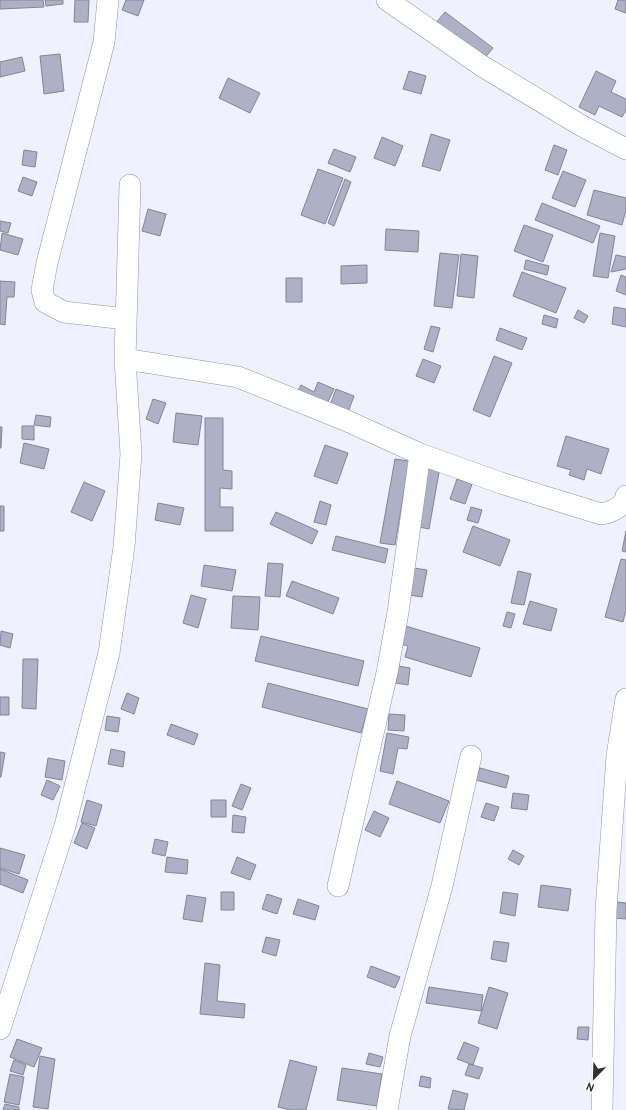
<svg xmlns="http://www.w3.org/2000/svg" width="626" height="1110" viewBox="0 0 626 1110" font-family="'PT Sans',sans-serif">
<rect width="100%" height="100%" fill="#eff1fe"/>
<path fill="#aeb1c6" stroke="#828498" d="M0 0H43L44 7 0 9Z
M45 0H63V4L46 6Z
M75 0H89L88 22H74Z
M126 0H144L138 16 122 10Z
M618 0H626V13L615 9Z
M445 12 493 48 483 60 435 24Z
M60 54 64 91 44 94 40 56Z
M22 57 25 71 0 77V62Z
M409 71 426 76 421 94 403 89Z
M596 71 616 81 611 92 626 99V110L622 117 599 106 595 115 579 107Z
M228 78 260 93 250 113 219 98Z
M431 134 450 140 440 171 422 166Z
M382 137 403 146 395 166 374 158Z
M554 145 567 150 558 175 545 170Z
M334 149 356 157 350 172 328 163Z
M24 150 37 152 35 167 22 165Z
M318 169 343 178 325 224 301 215Z
M563 171 586 180 575 207 552 198Z
M23 177 37 182 32 196 18 191Z
M345 179 351 182 334 226 328 223Z
M594 190 626 198V210L622 225 587 215Z
M542 203 600 226 593 243 535 220Z
M148 209 166 214 160 236 142 231Z
M0 221 11 223 8 233 0 231Z
M524 225 553 235 543 262 514 251Z
M386 229 419 231 418 252 385 250Z
M2 233 23 239 18 255 0 250Z
M600 233 615 236 608 278 593 276Z
M440 253 459 255 452 308 434 306Z
M461 254 478 256 474 298 457 296Z
M616 255 626 257V269L611 272Z
M526 260 549 266 547 275 524 269Z
M367 265V283L341 284V266Z
M522 272 566 288 556 313 513 296Z
M621 275 626 277V295L616 291Z
M286 278H302V302H286Z
M0 281 15 282 14 297H7L5 325 0 324Z
M614 307 626 309V327L612 324Z
M578 310 588 316 584 323 574 318Z
M544 315 558 319 556 328 542 324Z
M431 326 440 328 433 352 424 349Z
M500 328 527 338 522 350 496 340Z
M494 356 512 363 490 417 473 410Z
M423 359 441 366 434 383 416 376Z
M318 382 334 389 326 406 297 393 301 385 314 392Z
M336 389 354 396 347 415 329 408Z
M153 399 166 403 158 424 146 419Z
M176 413 202 416 198 445 173 442Z
M36 415 51 417 50 427 34 425Z
M205 418H223V470L232 471V489L220 488V507H233V531H205Z
M22 426H34V440L22 439Z
M0 427H2L1 448H0Z
M566 436 609 449 601 474 587 469 584 480 569 475 571 470 557 466Z
M24 443 49 449 44 469 20 463Z
M325 445 348 453 337 484 314 476Z
M395 459 409 461 395 545 380 543Z
M425 465 440 467 429 529 414 526Z
M457 479 472 484 465 504 450 499Z
M84 482 105 491 92 521 71 512Z
M320 501 331 505 326 525 314 522Z
M158 503 184 508 180 525 155 520Z
M0 506H4V531H0Z
M471 507 482 510 478 523 467 520Z
M276 512 318 531 312 544 270 524Z
M473 526 510 540 500 566 463 552Z
M626 531V552L622 551Z
M336 536 388 549 385 563 332 550Z
M621 559 626 560V610L623 622 605 617Z
M268 563 283 564 280 597 265 596Z
M204 565 236 570 232 591 201 586Z
M414 568 427 570 422 597 409 595Z
M518 571 531 574 524 605 511 603Z
M292 581 339 598 333 614 286 596Z
M191 595 206 599 198 628 183 623Z
M233 596 260 597 258 630 231 628Z
M530 601 557 609 551 631 523 624Z
M507 612 515 614 511 628 503 626Z
M402 625 480 648 471 677 405 657 408 646 397 643Z
M1 631 13 634 10 648 0 645Z
M261 636 364 661 358 686 255 661Z
M23 659H38L36 709 22 708Z
M398 666 410 668 408 685 396 683Z
M268 683 368 709 361 733 262 707Z
M127 693 139 698 134 714 121 709Z
M0 697H9V715H0Z
M389 714 405 715 404 731 388 730Z
M107 716 120 718 118 732 105 730Z
M171 724 198 734 194 745 167 735Z
M387 733 409 737 407 749 398 748 393 774 380 771Z
M111 749 125 752 123 767 108 764Z
M0 752 5 753 1 777H0Z
M48 758 65 761 62 780 45 777Z
M480 768 509 776 506 788 476 780Z
M47 780 60 786 53 800 41 795Z
M397 781 449 801 440 823 389 804Z
M241 784 251 788 242 810 232 806Z
M513 793 529 795 527 810 511 808Z
M87 800 102 805 96 826 81 822Z
M211 800H226V817H211Z
M486 803 499 807 494 821 481 817Z
M374 811 389 818 380 837 365 830Z
M233 815 246 817 244 833 232 832Z
M82 823 95 828 87 849 74 843Z
M155 839 168 842 165 856 152 853Z
M0 848 25 855 19 874 0 868Z
M513 850 524 856 519 865 508 859Z
M167 857 188 860 187 874 165 872Z
M237 857 256 865 250 880 231 873Z
M0 869 28 880 23 893 0 884Z
M541 885 571 889 568 911 538 907Z
M221 892H234V910H221Z
M503 892 518 894 515 916 500 913Z
M267 894 282 899 277 914 262 909Z
M187 895 206 898 202 922 183 919Z
M298 899 319 906 315 920 293 914Z
M617 902 626 903V919L615 918Z
M266 937 280 940 276 956 262 952Z
M494 941 509 943 506 962 491 959Z
M205 963 220 965 217 1001 245 1004 244 1018 200 1014Z
M371 966 400 977 395 988 367 977Z
M429 987 483 995 481 1011 426 1003Z
M489 987 508 993 497 1029 478 1023Z
M578 1027H589L588 1040 577 1039Z
M17 1039 42 1048 34 1067 10 1057Z
M464 1042 479 1048 473 1065 457 1059Z
M369 1053 383 1057 380 1067 366 1064Z
M40 1056 55 1059 48 1109 33 1107Z
M14 1060 26 1065 23 1075 10 1071Z
M290 1060 317 1067 306 1110H290L278 1107Z
M469 1064 483 1068 479 1079 465 1075Z
M342 1068 382 1074 377 1106 337 1100Z
M10 1074 24 1077 19 1105 4 1102Z
M421 1076 431 1078 430 1088 419 1086Z
M453 1090 468 1094 464 1110 448 1109Z
M5 1104 19 1107V1110H3Z"/>
<g fill="none" stroke-linecap="round" stroke-linejoin="round">
<g stroke="#9193a7" stroke-width="22">
<path id="minor" d="M108 0 104 42 47 263 42 290 45 302 64 312 126 319
M387 0 482 66 582 126 626 149
M130 185 125 359 238 377 345 420 420 454 501 483 601 514C610 513 625 506 626 496
M626 699 617 756 626 760
M338 886 387 673 398 612 420 454
M0 1029 65 826 109 653 124 547 131 454 125 359
M387 1110 400 1036 442 886 471 756
M602 1110 606 910 617 756"/>
</g>
<use href="#minor" stroke="#fff" stroke-width="21"/>
</g>
<g transform="translate(594 1078) rotate(203)" stroke="#ffffff" stroke-width="3" paint-order="stroke">
<path d="M0-3L7 15L0 10L-7 15Z" fill="#2d2e36"/>
<text y="-6" font-size="11" font-weight="bold" text-anchor="middle" fill="#2d2e36">N</text>
</g>
</svg>
